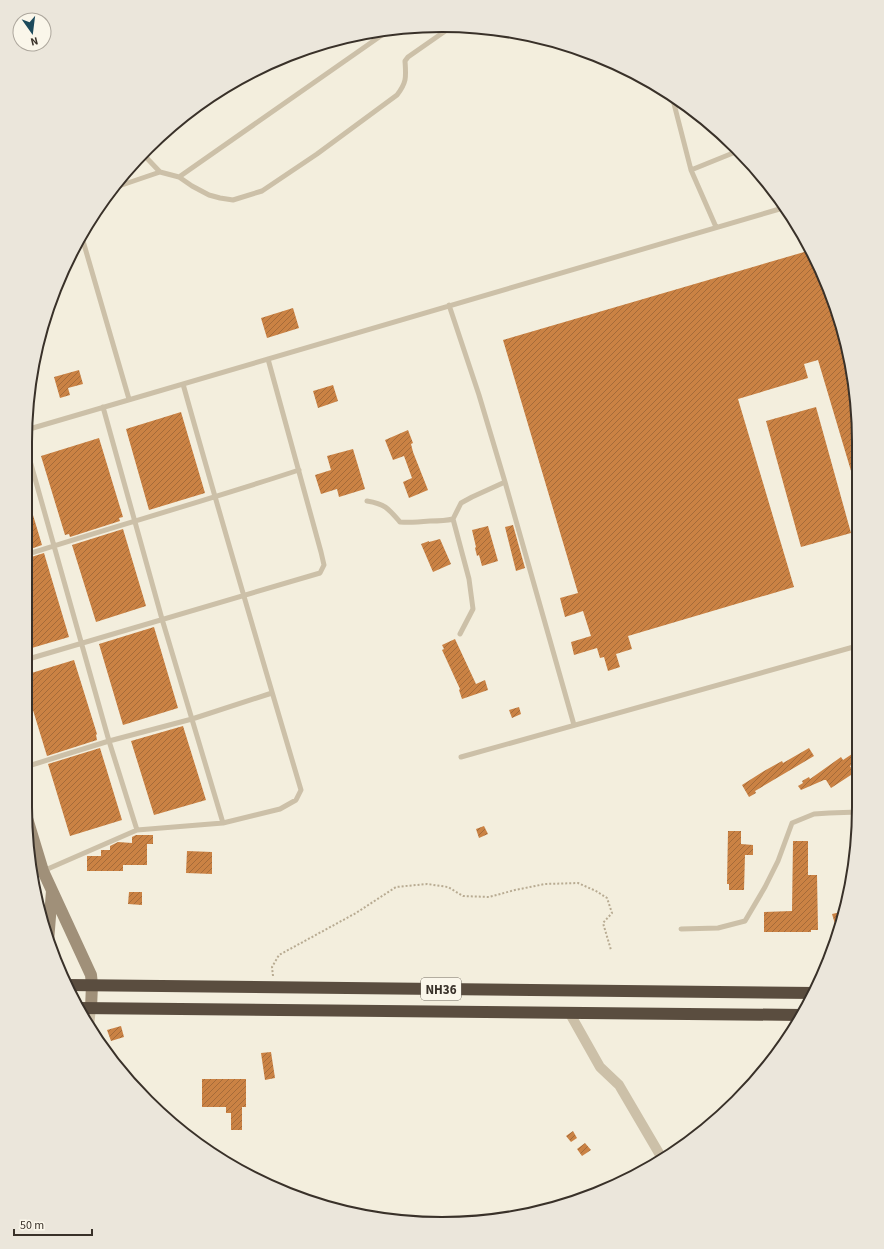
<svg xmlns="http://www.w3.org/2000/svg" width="884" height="1249" viewBox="0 0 884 1249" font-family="'Source Sans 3',sans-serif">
<defs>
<pattern id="building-hatch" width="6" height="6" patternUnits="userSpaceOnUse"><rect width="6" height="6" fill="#ca8244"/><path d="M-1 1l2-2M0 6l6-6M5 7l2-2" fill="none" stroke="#a56b39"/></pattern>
</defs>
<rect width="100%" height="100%" fill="#f3eedd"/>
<path fill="url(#building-hatch)" d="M811 250 816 258 845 334 855 387 856 480 854 481 818 360 804 364 808 378 738 399 794 587 628 636 632 649 616 654 620 667 608 671 604 657 600 658 597 648 574 655 571 642 591 636 583 611 565 617 560 598 578 593 503 340Z
M293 308 299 328 267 338 261 318Z
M79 370 83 384 68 388 70 395 60 398 54 377Z
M333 385 338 401 318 408 313 391Z
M816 407 851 533 801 547 766 421Z
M181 412 205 493 149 510 126 429Z
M408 430 413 443 411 444 413 452 428 490 409 498 403 482 412 478 404 456 393 460 385 440Z
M99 438 123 517 119 518 120 521 70 537 69 534 65 535 41 456Z
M353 449 365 489 339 497 337 489 321 494 315 475 331 470 327 456Z
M25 495H27L42 545 25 551Z
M513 525 525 568 516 571 505 527Z
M488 526 498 561 482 566 479 555 477 556 475 548 476 547 472 530Z
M123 529 146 606 96 622 72 545Z
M440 539 451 564 433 572 421 544 429 541V542Z
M44 553 69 637 25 650V559Z
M154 627 178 708 123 725 99 644Z
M455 639 476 684 485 680 488 690 462 699 459 690 460 689 442 650 444 649 442 645Z
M74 660 97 734 96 735 97 740 47 756 25 684V675Z
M519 707 521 714 512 718 509 710Z
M183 726 206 800 154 815 131 741Z
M100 748 122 820 70 836 48 764Z
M809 748 814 756 755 791 756 793 749 797 742 785 764 771 782 761 783 763Z
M858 750V761L850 766 854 773 831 788 826 780H824L801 790 798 786 803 783 802 781 809 777 810 779 841 757 843 760Z
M484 826 488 834 479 838 476 829Z
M728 831H741V844L753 845V855H745L744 890H729V884H727Z
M136 835H153V844H147V865H123V871H87V856H101V850H110V846L118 842 132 843V837Z
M793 841H808V875H817L818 930H811V932H764V912L792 911Z
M187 851 212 852V874L186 873Z
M129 892H142V905L128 904Z
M845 911 842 922 835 924 832 914Z
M121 1026 124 1037 111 1041 107 1030Z
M271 1052 275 1078 265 1080 261 1053Z
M202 1079H246V1107H242V1130H231V1113H226V1107H202Z
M573 1131 577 1138 571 1142 566 1136Z
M585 1143 591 1150 582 1156 577 1149Z"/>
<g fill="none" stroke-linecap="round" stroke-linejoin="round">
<path stroke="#b8ab92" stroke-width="2" stroke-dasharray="2 2" stroke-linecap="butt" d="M273 976 272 967 279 955 356 913 396 887 427 884 448 887 463 896 489 897 515 890 545 884 578 883 596 891 607 898 612 913 603 923 611 950"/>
<path stroke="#ccc0a8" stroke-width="5" d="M672 96 691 170
M160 172 179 177 192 186 209 195 220 198 233 200 262 191 317 154 397 95C407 82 406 77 405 61L408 57 451 27
M179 177 392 28
M113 188 160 172 142 153
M716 227 691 170 738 151
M81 234 129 399
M449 305 479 395 505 482 574 725
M103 407 162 619 223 823
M26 430 783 208
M25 443 109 741 137 830
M367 501C385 504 388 508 400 522 410 523 420 522 430 521 438 521 445 521 453 519
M25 555C116 526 208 500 299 470
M460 634 473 609 469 579 453 519 461 503 472 497 505 482
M25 660 320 573 324 565 321 552 268 359
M461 757 857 646
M25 767 109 741 192 719 272 693
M34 873 43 871 137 830 223 823 280 809 296 800 301 790C261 655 221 520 183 384
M681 929 718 928 745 921 765 887 778 861 792 823 814 814 829 813 858 812"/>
<path stroke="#ccc0a8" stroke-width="10" d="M569 1012 600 1067 619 1085 663 1160
M89 1026 91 1008"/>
<path stroke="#a09079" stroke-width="12" d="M26 815 43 871 91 975 92 985 91 1008
M48 942 52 891"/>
<path stroke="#5a4d3f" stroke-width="12" d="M67 985 815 993
M79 1008 802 1015"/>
</g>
<g text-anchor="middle" stroke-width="3.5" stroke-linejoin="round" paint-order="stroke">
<rect fill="#faf6ea" stroke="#736c63" stroke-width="1" x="421" y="978" width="40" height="22" rx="3"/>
<g font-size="13" font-weight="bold" fill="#393129">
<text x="441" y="994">NH36</text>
</g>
</g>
<path d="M0 0H884V1249H0ZM442 32H442A410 410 0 0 1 852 442V807A410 410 0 0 1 442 1217H442A410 410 0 0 1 32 807V442A410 410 0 0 1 442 32Z" fill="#ebe6db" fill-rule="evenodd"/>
<path fill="none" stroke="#393129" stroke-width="2" d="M442 32H442A410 410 0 0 1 852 442V807A410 410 0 0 1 442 1217H442A410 410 0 0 1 32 807V442A410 410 0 0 1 442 32Z"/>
<g transform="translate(32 32) rotate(166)"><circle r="19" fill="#faf6ea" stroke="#ada79d"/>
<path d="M0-3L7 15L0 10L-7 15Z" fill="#1c4a5c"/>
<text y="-6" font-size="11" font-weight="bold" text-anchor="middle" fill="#393129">N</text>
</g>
<path d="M14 1229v6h78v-6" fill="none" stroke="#393129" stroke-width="2"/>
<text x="20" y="1229" font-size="12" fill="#393129" stroke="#faf6ea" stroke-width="3" paint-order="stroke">50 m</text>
</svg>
